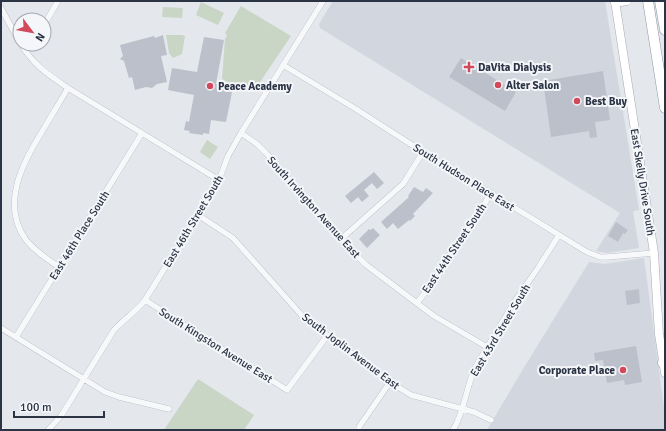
<svg xmlns="http://www.w3.org/2000/svg" width="666" height="431" viewBox="0 0 666 431" font-family="Signika,sans-serif">
<rect width="100%" height="100%" fill="#e4e7ec"/>
<path fill="#d2d6de" d="M333 1H605L639 210 633 211 639 248 607 253 596 251 620 213 320 28 319 24Z
M644 258 665 415V430H487L523 369 589 262 605 264Z"/>
<path fill="#c9d6c5" d="M201 2 224 13 218 25 196 15Z
M241 6 291 36 254 91 233 86 234 83 227 82 222 79 225 39 227 35 225 33Z
M163 7 183 8 182 18 162 17Z
M166 35H182L185 36 182 54 173 58 169 53Z
M207 140 218 147 210 159 200 152Z
M198 379 254 415 244 430H164Z"/>
<path fill="#bbc0ca" d="M163 35 167 55 161 56 167 82 157 84 152 88 146 87 135 90 132 77 129 78 124 61 120 59 123 56 120 45 154 36 155 38Z
M204 37 224 40 216 84 233 87 226 122 211 120 209 134 203 133V135L189 133 190 131 184 130 186 121 189 122 194 95 168 90 172 68 197 72Z
M461 58 516 92 505 111 449 77Z
M603 71 610 120 595 122 597 137 590 138 589 131 551 137 543 81Z
M374 172 384 183 377 189 372 183 364 190 369 196 362 202 358 197 351 203 345 196Z
M414 187 423 192 426 188 433 193 413 214 415 216 410 221 409 220 398 229 393 223 387 229 381 222 409 197 408 196Z
M616 222 628 230 625 234 623 233 618 242 608 236Z
M373 228 380 235 367 248 359 239 369 229 371 230Z
M639 289 640 303 627 305 625 291Z
M636 346 642 382 625 385 624 380 607 383 603 360 595 361 594 353Z"/>
<g fill="none" stroke-linecap="round" stroke-linejoin="round">
<g stroke="#a9aeb7" stroke-width="6">
<path id="street" d="M1 8 20 43
M44 25 58 1
M21 44C33 65 49 75 68 88L219 180
M283 65 356 109 423 152 587 252 600 257H607L654 253
M241 133 257 144 266 153 341 239 365 264 434 316 487 347
M198 215 233 238 305 319 390 382 411 395 474 412 491 420
M341 239 403 184 423 152
M59 267C47 259 35 251 26 240 0 204 23 162 43 130 51 116 60 102 68 88
M145 300 287 390 327 336
M417 303 431 285 453 249 474 221 491 193
M1 328 105 392 119 397 169 409
M16 337 142 133
M1 429 2 430
M48 430 61 416 114 330C124 319 136 312 145 300L219 180 228 156 241 133 323 1
M359 430V427L390 382
M453 430C465 411 466 386 476 366L515 301 538 268 559 235"/>
</g>
<g stroke="#a9aeb7" stroke-width="9">
<path id="secondary" d="M615 1 654 253 659 334 665 373
M615 3 627 1"/>
</g>
<g stroke="#8b94a3" stroke-width="11">
<path id="highway" d="M648 1 665 108
M660 1 665 30
M663 363 665 351"/>
</g>
<use href="#street" stroke="#f7f8fa" stroke-width="5.5"/>
<use href="#secondary" stroke="#fff" stroke-width="8"/>
<use href="#highway" stroke="#fff" stroke-width="10"/>
</g>
<g fill="#d1495b" stroke="#f4f6f9" stroke-width="1.5">
<path d="M467 61h4v4h4v4h-4v4h-4v-4h-4v-4h4z"/>
<circle cx="498" cy="85" r="4"/>
<circle cx="210" cy="86" r="4"/>
<circle cx="577" cy="101" r="4"/>
<circle cx="623" cy="370" r="4"/>
</g>
<g text-anchor="middle" stroke-width="4" stroke-linejoin="round" paint-order="stroke">
<g font-size="11" font-weight="bold" fill="#2b3445" stroke="#f4f6f9" text-anchor="start">
<text x="478" y="71">DaVita Dialysis</text>
<text x="506" y="89">Alter Salon</text>
<text x="218" y="90">Peace Academy</text>
<text x="585" y="105">Best Buy</text>
<text x="615" y="374" text-anchor="end">Corporate Place</text>
</g>
<g font-size="11" fill="#2b3445" stroke="#f4f6f9">
<text transform="translate(464 177) rotate(32)" y="4">South Hudson Place East</text>
<text transform="translate(643 182) rotate(81)" y="4">East Skelly Drive South</text>
<text transform="translate(314 207) rotate(48)" y="4">South Irvington Avenue East</text>
<text transform="translate(193 221) rotate(-59)" y="4">East 46th Street South</text>
<text transform="translate(79 235) rotate(-58)" y="4">East 46th Place South</text>
<text transform="translate(454 248) rotate(-56)" y="4">East 44th Street South</text>
<text transform="translate(500 330) rotate(-59)" y="4">East 43rd Street South</text>
<text transform="translate(216 345) rotate(32)" y="4">South Kingston Avenue East</text>
<text transform="translate(351 351) rotate(37)" y="4">South Joplin Avenue East</text>
</g>
</g>
<rect width="666" height="431" fill="none" stroke="#2b3445" stroke-width="4"/>
<g transform="translate(32 32) rotate(122)"><circle r="19" fill="#f4f6f9" stroke="#a4a8b1"/>
<path d="M0-3L7 15L0 10L-7 15Z" fill="#d1495b"/>
<text y="-6" font-size="11" font-weight="bold" text-anchor="middle" fill="#2b3445">N</text>
</g>
<path d="M14 411v6h90v-6" fill="none" stroke="#2b3445" stroke-width="2"/>
<text x="20" y="411" font-size="12" fill="#2b3445" stroke="#f4f6f9" stroke-width="3" paint-order="stroke">100 m</text>
</svg>
